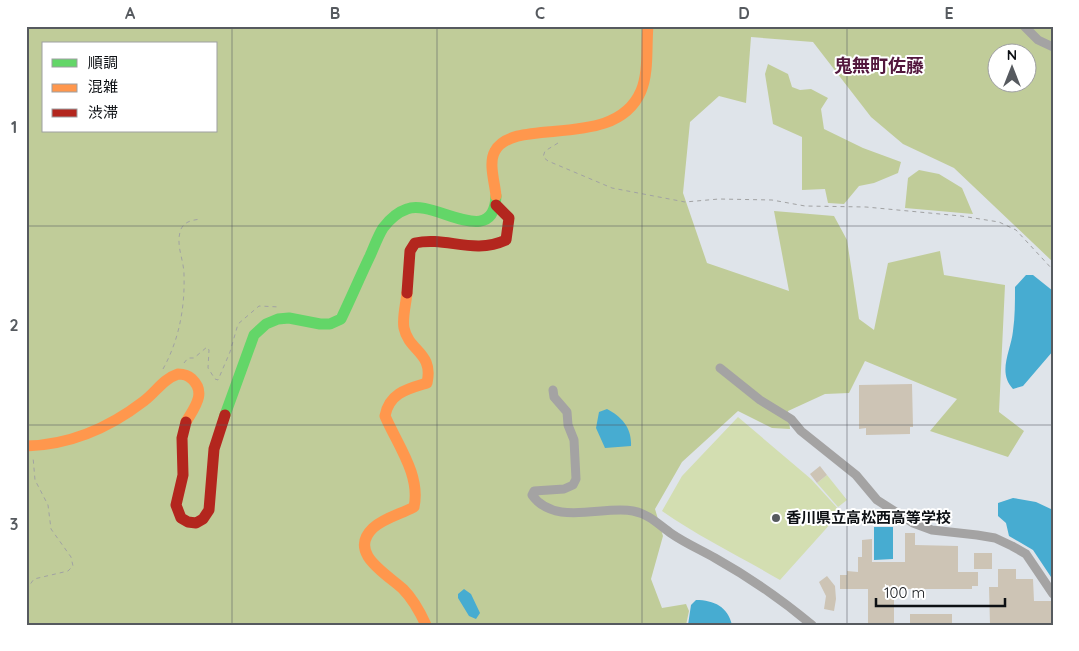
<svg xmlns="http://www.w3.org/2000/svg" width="1079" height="651" viewBox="0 0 1079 651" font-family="Quicksand,'Noto Sans JP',sans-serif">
<rect width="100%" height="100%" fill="#dfe4ea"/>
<path fill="#d3deb1" d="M738 417 811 479 841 512 780 580C741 557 699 537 662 511L682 476Z
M827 475 847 500 838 507 817 483Z"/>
<path fill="#c0cc99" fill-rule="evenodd" d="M26 26H1053V262L954 168 903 144 871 117 813 42 751 37 746 103 719 96 690 122 683 193 707 263 789 291 774 211 834 216 847 240 859 319 874 330 888 263 940 251 944 275 1005 285 999 412 1024 431 1008 457 930 431 957 399 865 361 849 393 825 394 788 411 790 429 772 428 738 411 682 462 655 509 663 536 651 579 662 608 686 604 689 611 686 625H26ZM44 44H216V131H44ZM996 52H1026V82H996Z
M768 64 788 74 792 87 800 90 811 89 828 98 821 109 824 129 863 148 901 162 898 173 874 183 859 186 844 204 828 203 825 189 802 190V137L773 124 765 74Z
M919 170 939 174 962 188 973 214 905 208 908 178Z"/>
<path fill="#47acd1" d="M1026 275H1033L1053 291V351L1023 386 1013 389C997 372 1011 351 1013 331 1015 317 1015 302 1015 287Z
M607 409C622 417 632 428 631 446L605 448 596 428 599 412Z
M1013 498 1036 502 1053 510V580L1033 550 1009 536 1006 523 998 516V503Z
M874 527H893V559L874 560Z
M464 589 471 594 480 613 476 619 469 616 458 598V594Z
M696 600C714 600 728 607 732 625H688L691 605Z"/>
<path fill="#cdc4b5" d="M912 384 913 427H910V434L866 435V428L859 429V385Z
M820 466 827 475 817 483 810 474Z
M905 533H915V545L958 546V572H978V586H972V589H894V625H868V589H840V575H847V571L858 572V557H862V540L872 539V562H905Z
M974 553H992V569H974Z
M998 569H1016V579H1033L1034 601H1052V625H990L989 587H998Z
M827 576 835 586 836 599 834 611 824 609 826 596 819 582Z
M910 614H952V625H910Z"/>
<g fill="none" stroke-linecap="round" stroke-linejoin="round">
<path stroke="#a1a2a3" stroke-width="1" stroke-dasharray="4 4" stroke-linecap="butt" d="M558 143 545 151 543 157 548 161 612 188 685 202 719 199 772 200 805 206 866 207 961 216 999 222 1016 230 1053 270
M184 363 188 358H194L207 347 209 350 208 368 215 379 218 380 230 352 238 324 259 306 280 307
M163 369C179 340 185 308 184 275 184 259 175 245 181 229 185 221 193 220 201 219
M26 590 34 579 68 571 73 566 71 557 51 529 48 505 35 480 33 457"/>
<path stroke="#a4a3a3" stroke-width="9" d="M1024 26 1038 40 1053 47
M720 368 760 400 791 419 801 431 856 475 877 500 913 523 932 530 977 535 995 538 1012 546 1026 554 1053 594
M553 390 554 397 567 412 568 425 574 440 576 479 573 485 564 489 534 491 532 495C555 527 603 505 633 511 649 514 659 525 672 534 685 543 701 550 715 558 749 577 782 600 812 625"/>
<path stroke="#63d668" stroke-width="11" d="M225 415 254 335 266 324 278 319 289 318 320 324H330L341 319C351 298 360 277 370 256 374 247 378 236 383 228 389 220 398 212 407 209 433 198 494 251 496 196"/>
<path stroke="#ff974d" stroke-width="11" d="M496 196C495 183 488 163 495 151 514 115 615 152 641 91 649 72 646 46 648 26
M407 293C406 304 402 318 404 328 409 352 434 352 427 383 407 389 389 393 385 416 397 444 421 475 414 507 401 514 384 518 373 528 347 553 387 574 403 589 413 599 420 612 426 625
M26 446C71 445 109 428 144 401 156 392 163 379 178 374 184 374 188 375 192 379 207 393 194 408 186 422"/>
<path stroke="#b3261e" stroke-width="11" d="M407 293 410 251 415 243C446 236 473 255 506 240L509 218 496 205
M186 422 182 438 183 475 176 505 181 518 188 522 196 523 203 519 209 510 214 449 225 415"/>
</g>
<path fill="none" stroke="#565a5f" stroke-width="1" stroke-opacity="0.55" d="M232 26V625M437 26V625M642 26V625M847 26V625M26 226H1053M26 425H1053"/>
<circle fill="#565a5f" stroke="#fff" stroke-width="2" cx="776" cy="518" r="5"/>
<g text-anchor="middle" stroke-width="4" stroke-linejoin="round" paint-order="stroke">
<g font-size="15" font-weight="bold" fill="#0d1014" stroke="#fff" text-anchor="start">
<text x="786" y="523">香川県立高松西高等学校</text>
</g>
<g font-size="18" font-weight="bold" fill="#53173d" stroke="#fff">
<text x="879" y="72">鬼無町佐藤</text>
</g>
</g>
<rect width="1079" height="651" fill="none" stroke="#ffffff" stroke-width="55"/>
<rect x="42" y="42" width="175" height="90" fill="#ffffff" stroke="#9e9fa1"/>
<rect x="52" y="59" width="25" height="8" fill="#63d668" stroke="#9e9fa1"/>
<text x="88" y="68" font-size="15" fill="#0d1014">順調</text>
<rect x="52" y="84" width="25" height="8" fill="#ff974d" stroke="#9e9fa1"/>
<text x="88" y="92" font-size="15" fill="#0d1014">混雑</text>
<rect x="52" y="109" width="25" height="8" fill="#b3261e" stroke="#9e9fa1"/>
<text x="88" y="118" font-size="15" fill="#0d1014">渋滞</text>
<g transform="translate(1012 68)"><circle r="24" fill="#ffffff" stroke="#9e9fa1"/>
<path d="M0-4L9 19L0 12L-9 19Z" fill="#565a5f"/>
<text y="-8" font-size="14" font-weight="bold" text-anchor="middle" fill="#0d1014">N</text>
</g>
<path d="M876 598v8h129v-8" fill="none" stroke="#0d1014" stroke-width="2.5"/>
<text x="884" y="598" font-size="15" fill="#0d1014" stroke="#ffffff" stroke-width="4" paint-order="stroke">100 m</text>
<rect x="28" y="28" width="1024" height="596" fill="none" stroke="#565a5f" stroke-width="2"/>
<g font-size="16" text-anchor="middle" font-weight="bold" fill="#565a5f">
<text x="130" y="19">A</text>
<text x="335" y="19">B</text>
<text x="540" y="19">C</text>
<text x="744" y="19">D</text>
<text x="949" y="19">E</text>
<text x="14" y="133">1</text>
<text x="14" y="331">2</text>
<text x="14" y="530">3</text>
</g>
</svg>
